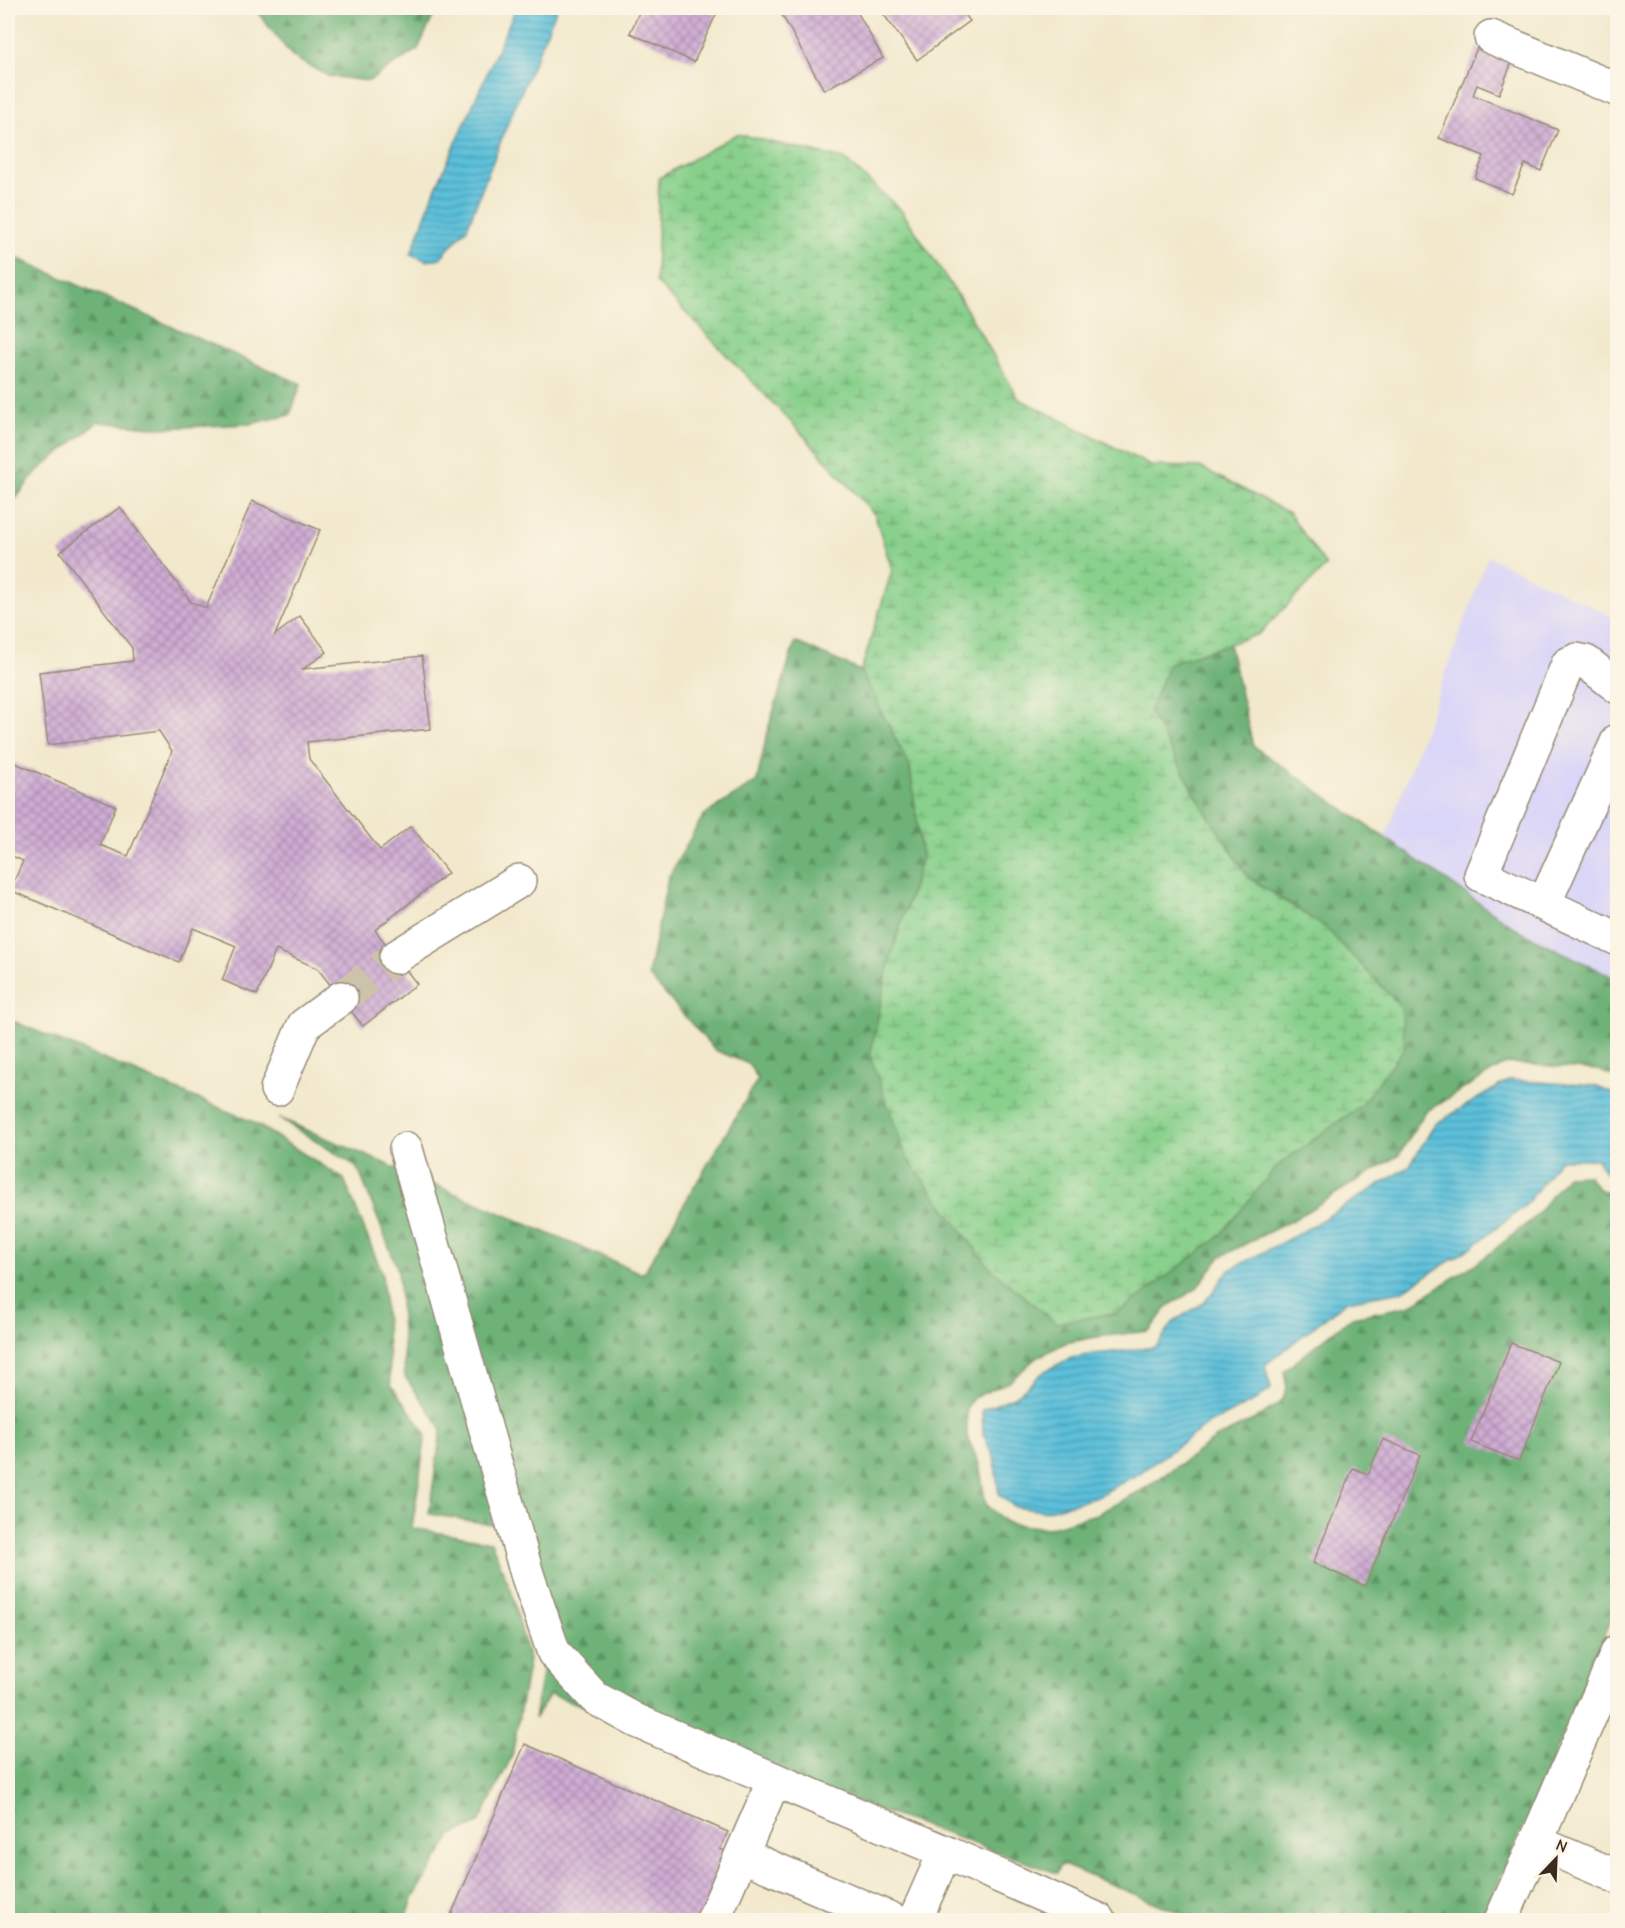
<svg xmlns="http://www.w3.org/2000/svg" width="1625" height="1928" viewBox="0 0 1625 1928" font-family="'Comic Neue',sans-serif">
<defs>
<pattern id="forest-firs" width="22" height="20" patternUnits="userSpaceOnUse" patternTransform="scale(1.5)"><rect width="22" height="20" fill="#6eb278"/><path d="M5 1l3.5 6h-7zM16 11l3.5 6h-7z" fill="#5c9162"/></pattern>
<pattern id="wetland-marsh" width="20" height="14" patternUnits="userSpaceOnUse" patternTransform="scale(1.5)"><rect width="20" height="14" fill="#88d08c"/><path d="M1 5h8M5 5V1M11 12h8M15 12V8" fill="none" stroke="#70a972"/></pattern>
<pattern id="water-rules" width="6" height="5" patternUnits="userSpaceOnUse" patternTransform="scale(1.5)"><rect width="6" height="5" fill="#5cc0da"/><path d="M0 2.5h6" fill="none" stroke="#4d9cb0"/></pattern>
<pattern id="building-cross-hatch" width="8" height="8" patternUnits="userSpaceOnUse" patternTransform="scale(1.5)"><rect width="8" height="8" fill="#cfacd4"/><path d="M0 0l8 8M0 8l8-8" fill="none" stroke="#a98cab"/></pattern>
</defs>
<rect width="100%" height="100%" fill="#fcf5e5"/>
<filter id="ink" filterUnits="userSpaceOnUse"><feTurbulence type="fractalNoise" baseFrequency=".0167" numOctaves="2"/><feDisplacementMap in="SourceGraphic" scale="12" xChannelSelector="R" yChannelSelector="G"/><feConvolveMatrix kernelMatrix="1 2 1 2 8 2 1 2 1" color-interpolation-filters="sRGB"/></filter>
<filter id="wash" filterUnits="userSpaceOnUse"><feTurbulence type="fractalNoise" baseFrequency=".008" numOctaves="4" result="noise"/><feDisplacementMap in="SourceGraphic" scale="24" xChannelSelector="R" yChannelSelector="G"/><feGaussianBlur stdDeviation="1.35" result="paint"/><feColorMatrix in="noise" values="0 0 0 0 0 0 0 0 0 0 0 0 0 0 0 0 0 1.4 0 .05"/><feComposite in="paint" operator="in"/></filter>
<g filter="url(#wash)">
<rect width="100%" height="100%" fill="#f2e9cd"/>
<path fill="#dad6f7" d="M1488 556 1617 619V979L1521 932 1385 839Z"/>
<path fill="url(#forest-firs)" stroke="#546e4b" stroke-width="1.5" d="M254 8H437L418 49 369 81 328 76 293 57Z
M8 254 301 384 290 415 249 424 162 428 98 422 36 472 8 509Z
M795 642 861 671 910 767 922 858 890 959 870 1056 1277 1166 1361 1105 1326 928 1248 877 1206 812 1148 712 1169 663 1229 644 1253 746 1521 932 1617 979V1078L1598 1070 1512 1063 1503 1065 1425 1112 1399 1155 1296 1218 1220 1257 1196 1289 1168 1306 1149 1331 1096 1337 1065 1343 1036 1358 1010 1381 973 1398 967 1407V1436L979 1464 986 1505 1006 1522 1012 1524 1047 1528 1097 1514 1144 1489 1217 1438 1259 1417 1279 1403 1283 1399 1287 1388 1284 1371 1352 1317 1409 1306 1480 1261 1534 1218 1567 1176 1588 1175C1597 1190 1601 1196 1617 1187V1606L1520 1835 1481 1920H1198L1061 1864 1057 1873 550 1694 534 1719 544 1661 503 1530 495 1525 429 1514 441 1430 438 1423 405 1377 398 1270 359 1171 353 1164 279 1118 643 1274 758 1079 749 1064 715 1050 648 975 668 878 703 816 757 781 768 729Z
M8 1019 253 1122 344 1179 382 1273 391 1385 426 1433 412 1528 491 1542 511 1590 529 1660 512 1756 479 1823 452 1835 414 1897 405 1920H8Z"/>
<path fill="url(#wetland-marsh)" stroke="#627d55" stroke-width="1.5" d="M737 134 844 159 902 211 962 302 1020 401 1021 400 1024 401 1151 466 1200 467 1289 513 1326 566 1259 634 1169 663 1149 712 1206 812 1248 877 1326 928 1401 1007 1405 1047 1361 1105 1277 1166 1219 1237 1119 1312 1056 1323 990 1268 907 1158 870 1056 890 959 922 858 910 767 861 671 892 570 875 515 794 425 656 282 659 178Z"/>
<path fill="url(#water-rules)" stroke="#4c757c" stroke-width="1.5" d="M516 8H557L505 130 467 228 440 258 427 261 411 254 434 192Z
M1509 1080 1595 1086 1617 1095V1166L1607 1175 1597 1159H1560L1526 1205 1472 1247 1402 1291 1347 1301 1265 1365 1271 1389 1253 1402 1210 1423 1138 1474 1094 1498 1044 1511 1015 1507 999 1495 994 1457 983 1434 982 1410 1016 1396 1045 1371 1071 1358 1096 1354 1156 1347 1174 1321 1205 1302 1229 1270 1302 1232 1409 1167 1435 1124Z"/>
<g id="blocks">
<path fill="url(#building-cross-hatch)" d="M641 8H719L694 62 630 33Z
M778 8H855L883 58 824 90Z
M879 8H960L970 21 917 60Z
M1477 48 1512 62 1499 94 1477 85 1473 95 1558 130 1541 171 1525 164 1512 194 1475 178 1484 156 1439 138Z
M252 501 320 530 275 635 300 616 327 652 303 669 422 656 431 729 307 742 309 759 380 850 411 826 448 873 375 930 417 984 363 1026 317 968 276 950 257 995 222 980 236 946 193 928 179 962 10 890 23 861 8 854V760L116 806 100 845 128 856 172 751 159 731 48 745 39 672 133 661 132 648 60 552 120 507 191 602 206 608Z
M1511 1343 1559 1362 1519 1461 1471 1442Z
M1383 1439 1420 1455 1365 1586 1313 1563 1353 1468 1368 1474Z
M525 1744 728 1832 720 1849 733 1854 704 1920H449Z"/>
</g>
</g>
<g filter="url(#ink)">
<use href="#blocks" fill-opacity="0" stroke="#968a76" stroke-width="1.5"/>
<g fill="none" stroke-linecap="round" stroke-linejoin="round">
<path stroke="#cdc3aa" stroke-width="33" stroke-dasharray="33 16" stroke-linecap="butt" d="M341 998 396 957"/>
<g stroke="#968a76" stroke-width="36">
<path id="minor" d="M1491 37 1618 90
M1618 687 1586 662 1577 660 1568 664 1481 875 1618 939
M1544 904 1618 740
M396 957 519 881
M277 1089 304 1025 341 998
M406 1149 527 1574 554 1653 595 1698 637 1721 945 1852 1099 1920
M1536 1842 1618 1877
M742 1855 893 1920
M713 1920 774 1780
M915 1920 945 1852
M1501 1920 1536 1842 1618 1651"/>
</g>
<use href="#minor" stroke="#fff" stroke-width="33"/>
</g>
</g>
<rect width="1625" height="1928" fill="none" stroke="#fcf5e5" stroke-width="30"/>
<g transform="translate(1556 1859) rotate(23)" stroke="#fcf5e5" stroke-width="4.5" paint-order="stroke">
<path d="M0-4.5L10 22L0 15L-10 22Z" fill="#3b2a1e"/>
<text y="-9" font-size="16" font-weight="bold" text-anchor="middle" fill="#3b2a1e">N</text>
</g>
</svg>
